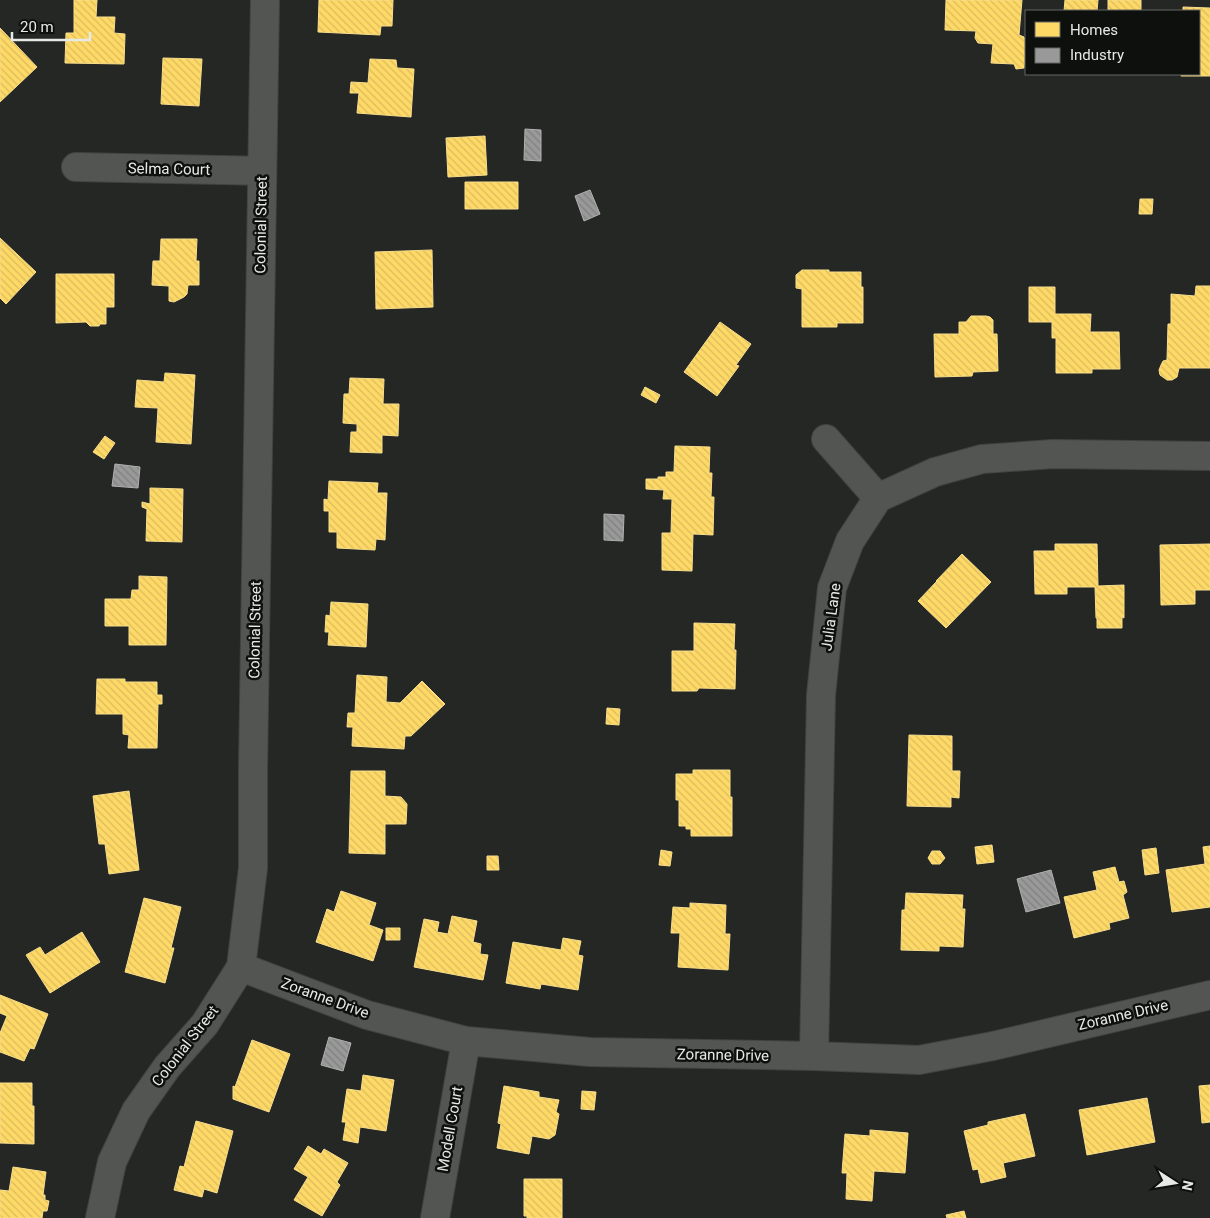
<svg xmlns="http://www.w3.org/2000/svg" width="1210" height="1218" viewBox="0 0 1210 1218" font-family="Roboto,sans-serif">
<defs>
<pattern id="homes-back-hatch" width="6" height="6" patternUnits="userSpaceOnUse" patternTransform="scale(1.25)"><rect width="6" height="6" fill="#ffd966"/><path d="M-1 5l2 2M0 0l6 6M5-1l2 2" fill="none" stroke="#dabc5f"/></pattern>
<pattern id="industry-back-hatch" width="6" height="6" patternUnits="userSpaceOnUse" patternTransform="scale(1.25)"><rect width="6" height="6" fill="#999"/><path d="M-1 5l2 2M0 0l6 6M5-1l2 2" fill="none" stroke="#808080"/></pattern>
</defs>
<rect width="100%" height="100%" fill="#252725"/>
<path fill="url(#homes-back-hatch)" stroke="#f8de8c" d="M74 0H97L96 17H115L114 33 125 34 124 64 65 63 66 33H74Z
M319 0H393L392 26H381L380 35 318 32Z
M946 0H1022L1019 35 1024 37 1026 43 1024 68 1016 69 1014 64 991 63 993 44 978 43 975 38 976 31 945 30Z
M1065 0H1098L1097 11H1064Z
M1108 0H1141V11H1108Z
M1183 7 1210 8V76H1181V74H1199V11H1183Z
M0 28 37 67 0 102Z
M163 58 202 59 199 106 161 104Z
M370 59 396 60 397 68 414 69 411 117 357 113 359 93H350L351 82 368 83Z
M485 136 487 175 448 177 446 138Z
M465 182H518V209H465Z
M1140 199H1153L1152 214H1139Z
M0 238 36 272 6 304 0 298Z
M161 239H197L196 261H199V285H188L187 294 184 297 174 302 169 301V286L152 285 153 261H160Z
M432 250 433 307 376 309 375 252Z
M802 270H829V272H861V287H863V323H837V327H802V289L796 288V275Z
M56 274H114V307H106V324H100L99 326H90L86 322 56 323Z
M1196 286H1210V368H1179L1177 377 1172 380H1167L1160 375 1159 370 1161 365 1163 361 1167 360 1168 324H1171V294L1195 296Z
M1029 287H1055V314H1091L1090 332H1119L1120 369H1092V373H1056V338H1052V322H1029Z
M971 316H986L990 317 993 320V334H997L998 371 973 372 972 376 935 377 934 334H959V322H966Z
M720 322 751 344 736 365 739 366 717 396 684 372Z
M165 373 195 375 191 444 156 442 158 408 135 407 137 380 164 382Z
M350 378 384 379 383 404H399L398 436 382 435V453L350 452 351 432H357V424L343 423 344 394H349Z
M645 387 660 395 656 403 641 395Z
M105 436 115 443 104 459 93 452Z
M675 446 710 447 709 473H712L711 497H714L713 535 693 534 692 571 662 570V533H671L672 499H663L664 490 646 489V479H658V477H666V472H674Z
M329 481 378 483 377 493H387L385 540 376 539 375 550 337 548V532H329V511H324V499L328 500Z
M150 488 183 489 182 542 146 541 147 509 142 507V502L150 504Z
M1055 544H1097L1098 586 1124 585V618L1122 617V628H1097V618H1096L1095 587H1067V594H1035L1034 551H1055Z
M1210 544V590H1195V604L1161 605 1160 545Z
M962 554 991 582 946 628 918 601 937 581H936Z
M139 576 167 577 166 645H129V626H105V599H131L132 590H139Z
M331 602 368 604 366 647 328 645 329 632H325L326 615 330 616Z
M694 623 735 624 734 650H736L735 689 699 688 697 691H672V651H694Z
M357 675 387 677 386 702 400 703 422 681 445 704 411 736H405L404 749 352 746 353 727H347L348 713H355Z
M97 679H125V682H157V695H162V704H158L157 748H128L129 735 123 734V714H96Z
M607 708 620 709 619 725 606 724Z
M909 735 952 736V771H960L959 798 951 797V807L907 806Z
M693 770H730V797H732V836H691V829H686V826H679V800H676V774H693Z
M351 771H385V796L401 797 407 804 406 824H385V854L349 853Z
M129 791 139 870 109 874 105 844H99L93 796Z
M992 845 994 862 977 864 975 847Z
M1210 846V907L1172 912 1166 870 1205 864 1203 847Z
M1156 848 1159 873 1145 875 1142 850Z
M661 850 672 852 670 866 659 865Z
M932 851H940L945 858 940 864H932L928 858Z
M487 856H498L499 870H487Z
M1115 867 1119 882 1124 881 1127 892 1123 895 1129 918 1109 923 1110 929 1074 938 1064 897 1097 890 1093 872Z
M341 891 376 903 369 925 383 930 373 961 316 942 327 909 334 912Z
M906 893 963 895 962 909H965L963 947 939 946V951L901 950 902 910H905Z
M144 898 181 907 171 948H174L165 983 125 972Z
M690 903 726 905 725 934H730L728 970 678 967 680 933H671L673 907 690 908Z
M452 916 477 921 473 942 481 944 480 954 488 955 483 980 414 967 424 919 439 922 437 932 448 934Z
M386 928H400V940H386Z
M82 932 100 962 50 993 26 955 40 947 45 955Z
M563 938 581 941 578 955 583 956 578 990 541 984 540 989 506 983 513 942 561 950Z
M0 995 48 1014 34 1049 30 1048 24 1061 0 1052V1033L7 1016 0 1013Z
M252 1040 290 1054 269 1112 233 1099V1086L235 1087Z
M363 1075 394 1080 386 1131 360 1127 358 1143 343 1140 346 1122H342L347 1089 361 1091Z
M0 1083H32V1106H34V1144L0 1143Z
M1210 1085V1122L1202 1123 1199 1086Z
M504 1086 539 1092V1097L559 1100 556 1112 559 1114 555 1135 549 1139 532 1136 529 1154 497 1148 501 1124 498 1123Z
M582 1091 596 1092 594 1110 581 1109Z
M1147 1098 1155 1142 1087 1155 1079 1110Z
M1025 1114 1035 1156 1003 1163 1006 1177 981 1183 978 1169 973 1170 964 1131 988 1125V1122Z
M196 1121 233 1131 217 1193 204 1189 202 1197 174 1190 180 1166 184 1167Z
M870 1130 908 1133 905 1173 874 1171 872 1201 846 1199 847 1173H842L845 1134 870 1136Z
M308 1146 321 1154 324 1149 348 1163 337 1182 340 1185 322 1216 294 1200 308 1177 294 1169Z
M13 1167 46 1172 43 1195H45V1200L49 1201 47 1211H43L42 1218H0V1190L9 1191Z
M524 1179H562V1218H527V1216H524Z
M964 1211 966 1218H947L946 1215Z"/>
<path fill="url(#industry-back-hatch)" stroke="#b0b1b0" d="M525 129 541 130V161L524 160Z
M590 190 600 214 584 221 575 196Z
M115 464 140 467 138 488 112 486Z
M604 514 624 515 623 541 604 540Z
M1051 870 1060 903 1026 912 1017 879Z
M329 1037 351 1043 343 1071 321 1065Z"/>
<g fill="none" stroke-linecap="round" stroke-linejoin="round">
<g stroke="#414341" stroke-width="30">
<path id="minor" d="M76 167 262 171
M826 439 878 498
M241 967 367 1015 466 1041 590 1052 814 1056 919 1060 993 1046 1210 995
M814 1056 821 695 832 588 850 541 878 498 935 472 982 459 1053 454 1210 456
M100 1218 112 1162 136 1111 167 1067 205 1024 241 967 253 868V768L265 0
M435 1218 466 1041"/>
</g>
<use href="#minor" stroke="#535553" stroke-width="28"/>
</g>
<g text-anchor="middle" stroke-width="5" stroke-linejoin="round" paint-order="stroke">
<g font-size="15" fill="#e6e9e6" stroke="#0e100e">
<text transform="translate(169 169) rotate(1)" y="5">Selma Court</text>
<text transform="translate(261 225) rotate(-89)" y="5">Colonial Street</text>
<text transform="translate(831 617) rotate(-82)" y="5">Julia Lane</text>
<text transform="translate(255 630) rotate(-89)" y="5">Colonial Street</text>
<text transform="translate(325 998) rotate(20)" y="5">Zoranne Drive</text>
<text transform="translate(1123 1015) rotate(-13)" y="5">Zoranne Drive</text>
<text transform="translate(185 1046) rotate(-52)" y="5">Colonial Street</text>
<text transform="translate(723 1055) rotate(1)" y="5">Zoranne Drive</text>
<text transform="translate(450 1129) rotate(-80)" y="5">Modell Court</text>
</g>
</g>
<rect x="1025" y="10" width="175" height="65" fill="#0e100e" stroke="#646764"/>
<rect x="1035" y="22" width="25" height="15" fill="#ffd966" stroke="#646764"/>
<text x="1070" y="35" font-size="15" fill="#e6e9e6">Homes</text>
<rect x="1035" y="48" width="25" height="15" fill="#999999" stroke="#646764"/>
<text x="1070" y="60" font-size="15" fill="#e6e9e6">Industry</text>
<g transform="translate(1175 1183) rotate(102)" stroke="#0e100e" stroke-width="4" paint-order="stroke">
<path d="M0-4L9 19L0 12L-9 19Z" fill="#e6e9e6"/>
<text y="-8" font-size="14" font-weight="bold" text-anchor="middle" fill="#e6e9e6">N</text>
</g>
<path d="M12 32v8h78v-8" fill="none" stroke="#e6e9e6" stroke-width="2.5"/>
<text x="20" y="32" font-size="15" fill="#e6e9e6" stroke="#0e100e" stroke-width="4" paint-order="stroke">20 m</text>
</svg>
